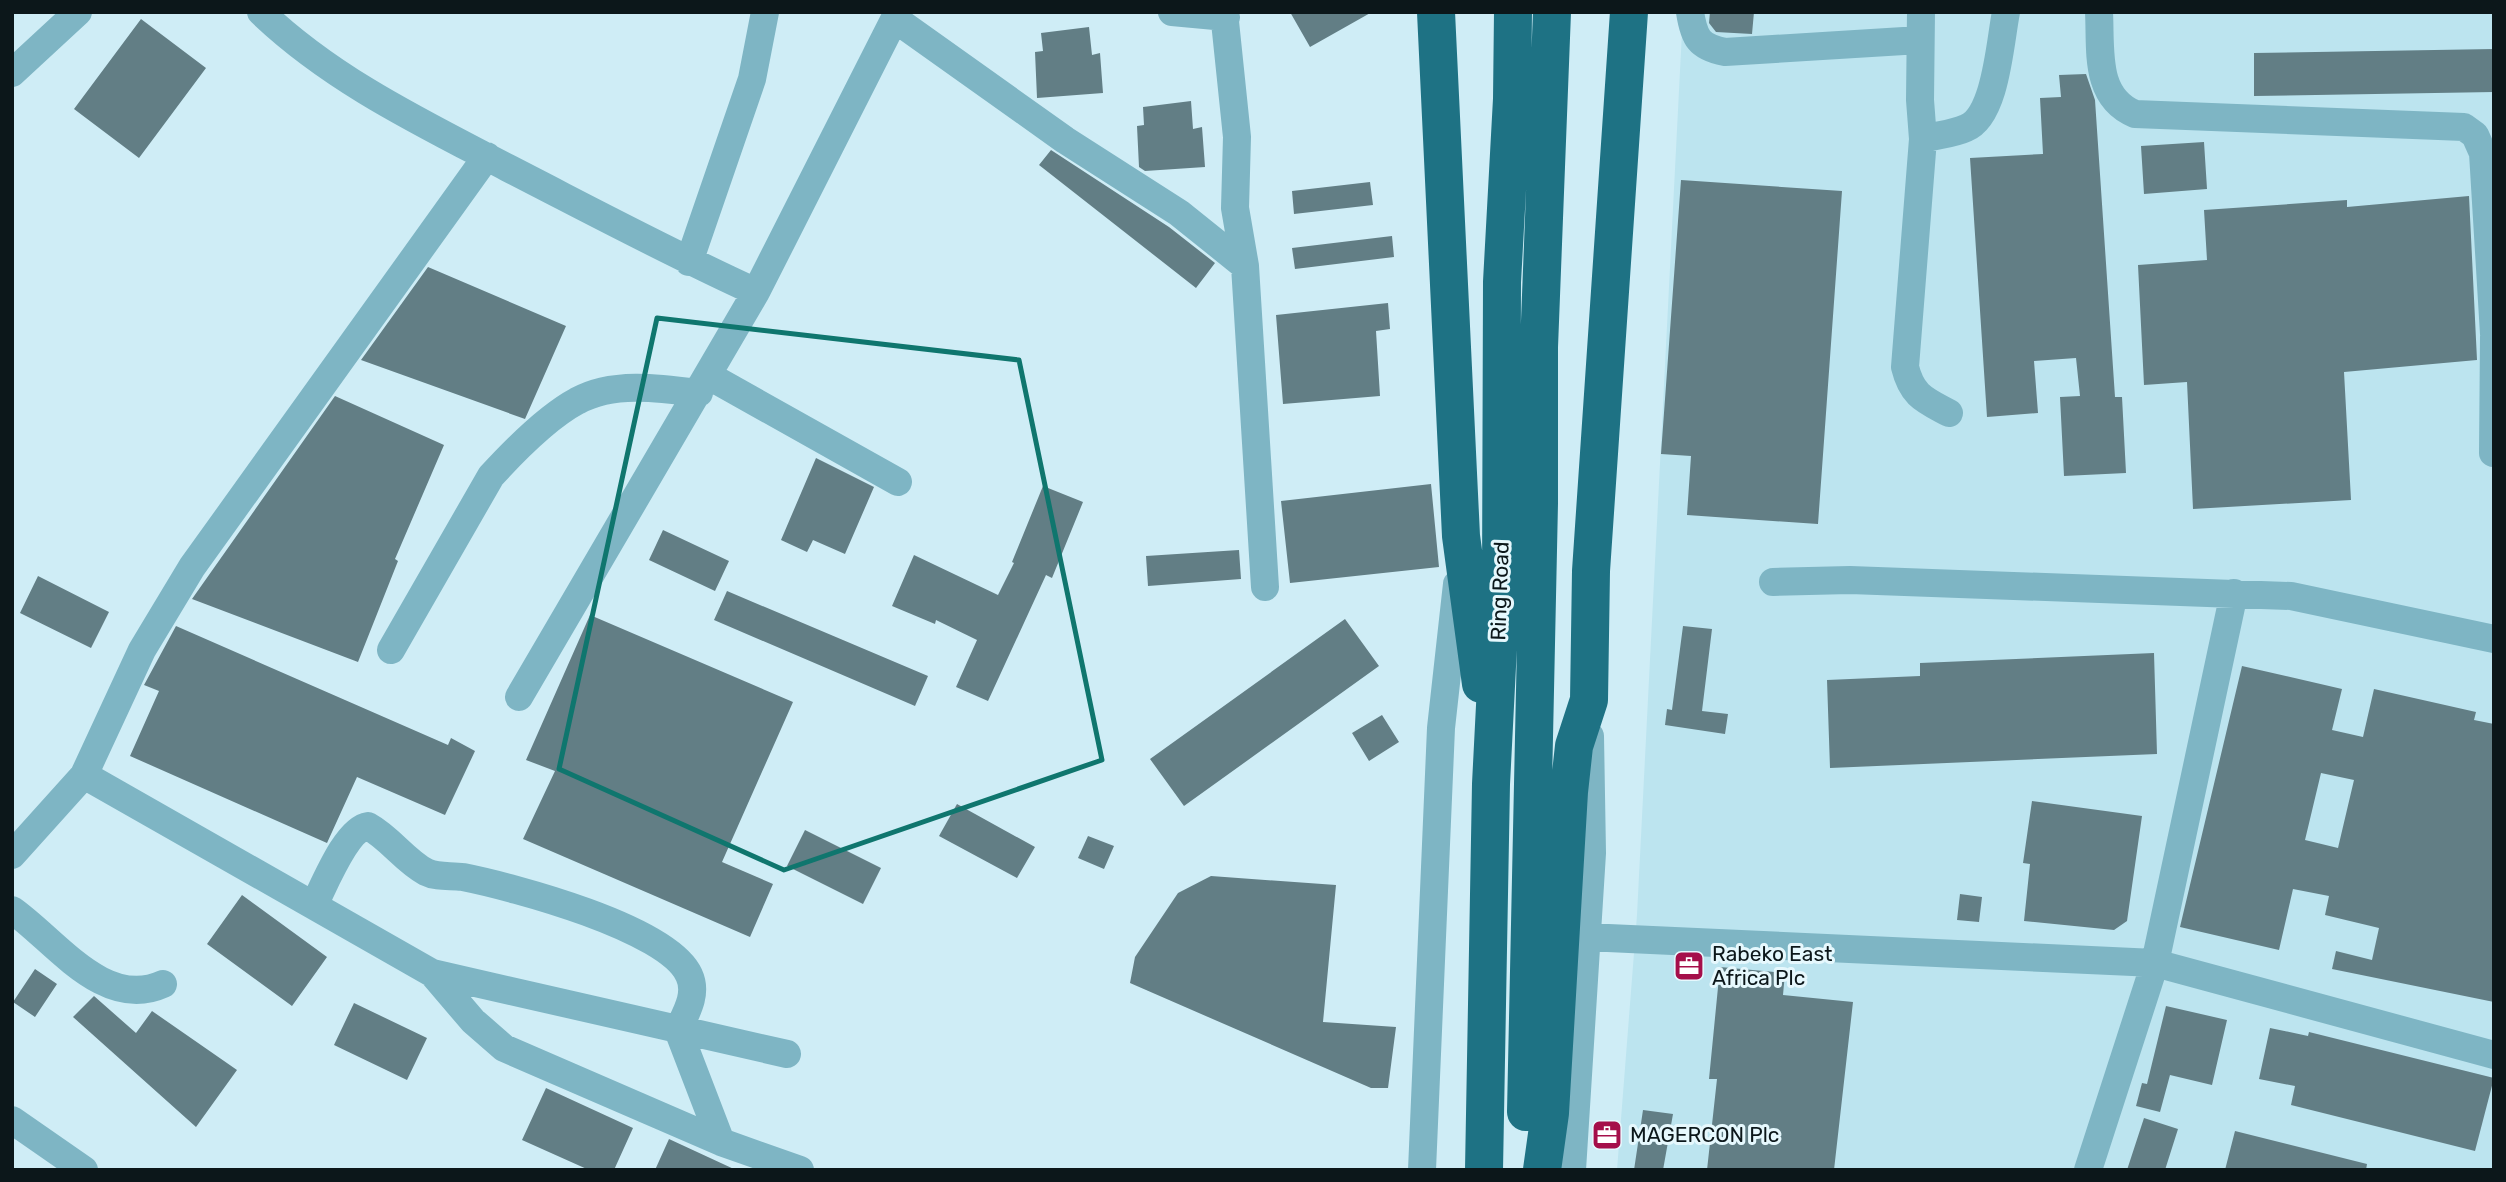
<svg xmlns="http://www.w3.org/2000/svg" width="2506" height="1182" viewBox="0 0 2506 1182" font-family="Rubik,sans-serif">
<rect width="100%" height="100%" fill="#cfedf6"/>
<path fill="#bce4ef" d="M1683 12H2494V1170H1617L1637 915Z"/>
<path fill="#627e85" fill-rule="evenodd" d="M1290 12H1372L1310 47Z
M1710 12H1754L1752 34 1716 32 1709 23Z
M141 19 206 68 139 158 74 109Z
M1089 27 1092 55 1100 53 1103 93 1037 98 1035 52 1043 51 1041 33Z
M2494 49V92L2254 96V53Z
M2086 74 2095 100 2115 397H2122L2126 473 2064 476 2060 397 2080 396 2076 358 2034 361 2038 413 1987 417 1970 158 2043 154 2040 98 2061 97 2059 75Z
M1191 101 1193 129 1202 127 1205 167 1145 171 1139 167 1137 126 1144 125 1143 107Z
M2204 142 2207 189 2144 194 2141 146Z
M1051 150 1169 227 1215 263 1196 288 1039 165Z
M1681 180 1842 191 1818 524 1687 515 1691 456 1661 454Z
M1370 182 1373 205 1294 214 1292 191Z
M2469 196 2477 360 2344 372 2351 500 2193 509 2187 382 2144 385 2138 265 2207 260 2204 210 2347 200V207Z
M1392 236 1394 257 1295 269 1292 248Z
M428 267 566 326 525 419 361 360Z
M1388 303 1390 329 1376 331 1380 396 1283 404 1276 315Z
M335 396 444 445 395 559 398 561 358 662 192 599Z
M816 458 874 487 845 554 813 540 807 552 781 540Z
M1431 484 1439 567 1290 583 1281 501Z
M1043 486 1083 502 1052 578 1046 575 988 701 956 687 977 640 936 620 935 624 892 606 914 555 998 595 1014 563 1012 562Z
M663 530 729 561 715 591 649 560Z
M1239 550 1241 579 1148 586 1146 556Z
M38 576 109 612 91 648 20 613Z
M727 591 928 676 915 706 714 620Z
M590 615 793 702 722 862 773 884 750 937 523 839 555 771 526 760Z
M1345 619 1379 666 1184 806 1150 759Z
M176 626 448 745 451 738 475 751 445 815 357 777 327 843 130 756 159 691 144 685Z
M1683 626 1712 629 1702 711 1728 714 1725 734 1665 725 1667 709 1672 710Z
M2154 653 2157 754 1830 768 1827 680 1920 676V663Z
M2242 666 2342 689 2332 730 2363 737 2374 689 2476 712 2474 720 2494 724V1002L2332 969 2336 951 2372 960 2379 928 2325 915 2329 896 2293 889 2279 950 2180 927ZM2321 773 2354 780 2338 848 2305 840Z
M1382 715 1399 742 1369 761 1352 733Z
M2032 801 2142 816 2127 921 2114 930 2024 921 2030 864 2023 863Z
M957 804 1035 847 1017 878 939 836Z
M805 830 881 868 863 904 787 866Z
M1088 836 1114 846 1104 869 1078 858Z
M1211 876 1336 885 1323 1022 1396 1027 1388 1088H1371L1130 983 1135 957 1178 893Z
M1960 894 1982 897 1979 922 1957 920Z
M242 895 327 957 292 1006 207 944Z
M1720 967 1785 973 1783 995 1853 1002 1834 1170H1707L1717 1079H1709Z
M35 969 57 984 35 1017 13 1002Z
M94 996 136 1033 152 1011 237 1070 196 1127 73 1017Z
M354 1003 427 1038 407 1080 334 1045Z
M2166 1006 2227 1020 2212 1085 2170 1075 2160 1112 2136 1106 2142 1083 2147 1084Z
M2270 1028 2308 1036 2309 1032 2494 1078 2475 1151 2291 1105 2295 1086 2259 1079Z
M546 1088 633 1128 614 1170H589L522 1140Z
M1643 1110 1673 1114 1663 1170H1634Z
M2144 1118 2178 1129 2165 1170H2127Z
M2235 1131 2367 1164 2366 1170H2225Z
M669 1139 736 1170H655Z"/>
<g fill="none" stroke-linecap="round" stroke-linejoin="round">
<path stroke="#7eb5c4" stroke-width="28" d="M261 12C332 80 422 123 508 168 590 210 672 254 756 292
M1172 12 1226 17
M1224 12 1237 137 1235 208 1245 266 1265 587
M1690 12C1694 38 1699 47 1725 52L1920 40
M1921 12 1920 100 1923 139 1905 367C1912 396 1925 400 1949 413
M2099 12C2101 50 2094 97 2135 114L2464 127 2475 135 2483 153 2494 334
M895 19 1065 140 1179 213 1245 266
M12 73 78 12
M1923 139C1937 135 1953 134 1966 128 1996 116 2000 42 2006 12
M689 262 752 79 765 12
M709 376 898 482
M2493 453 2494 337
M1773 582 1850 580 2291 596 2494 639
M391 650 491 476C513 452 549 416 577 401 612 381 661 388 699 393
M519 697 756 292 898 12
M84 775 432 973 787 1054
M12 855 84 775 142 650 192 567 487 156
M314 905C324 886 346 829 368 826 390 838 405 861 426 872 438 878 451 875 463 877 513 887 668 928 689 975 698 994 686 1013 678 1030L721 1142
M12 910C55 940 104 1011 163 984
M1586 937 2155 963 2494 1055
M432 973 473 1021 504 1048 721 1142 800 1170
M12 1120 84 1170
M1422 1170 1441 728 1457 584
M1572 1170 1592 853 1590 736
M2088 1170 2155 963 2234 593"/>
<path stroke="#1e7284" stroke-width="38" d="M1436 12 1461 536 1481 684
M1526 1112 1539 503V347L1552 12
M1484 1170 1491 784 1501 588 1502 282 1512 99 1513 12
M1542 1170 1550 1113 1569 792 1574 746 1589 700 1591 571 1629 12"/>
</g>
<path fill="none" stroke="#0f766e" stroke-width="5" stroke-linejoin="round" d="M657 318 1019 360 1102 760 784 870 559 769Z"/>
<defs>
<g id="office-square" transform="scale(1.575)"><rect x="-9" y="-9" width="18" height="18" rx="4" fill="#a50f4a" stroke="#e6f8fd"/><path d="M-6-3h4V-5.5h4V-3h4V5H-6ZM-1-4.5V-3h2v-1.5ZM-6 0V1H6V0Z" fill="#fff"/></g>
</defs>
<g fill-rule="evenodd">
<use href="#office-square" x="1689" y="966"/>
<use href="#office-square" x="1607" y="1135"/>
</g>
<g text-anchor="middle" stroke-width="6" stroke-linejoin="round" paint-order="stroke">
<g font-size="21" fill="#0c171a" stroke="#e6f8fd">
<text transform="translate(1500 591) rotate(-88)" y="7">Ring Road</text>
</g>
<g font-size="21" fill="#0c171a" stroke="#e6f8fd" text-anchor="start">
<text x="1712" y="961">Rabeko East<tspan x="1712" dy="24">Africa Plc</tspan></text>
<text x="1630" y="1142">MAGERCON Plc</text>
</g>
</g>
<rect width="2506" height="1182" fill="none" stroke="#0c171a" stroke-width="28"/>
</svg>
